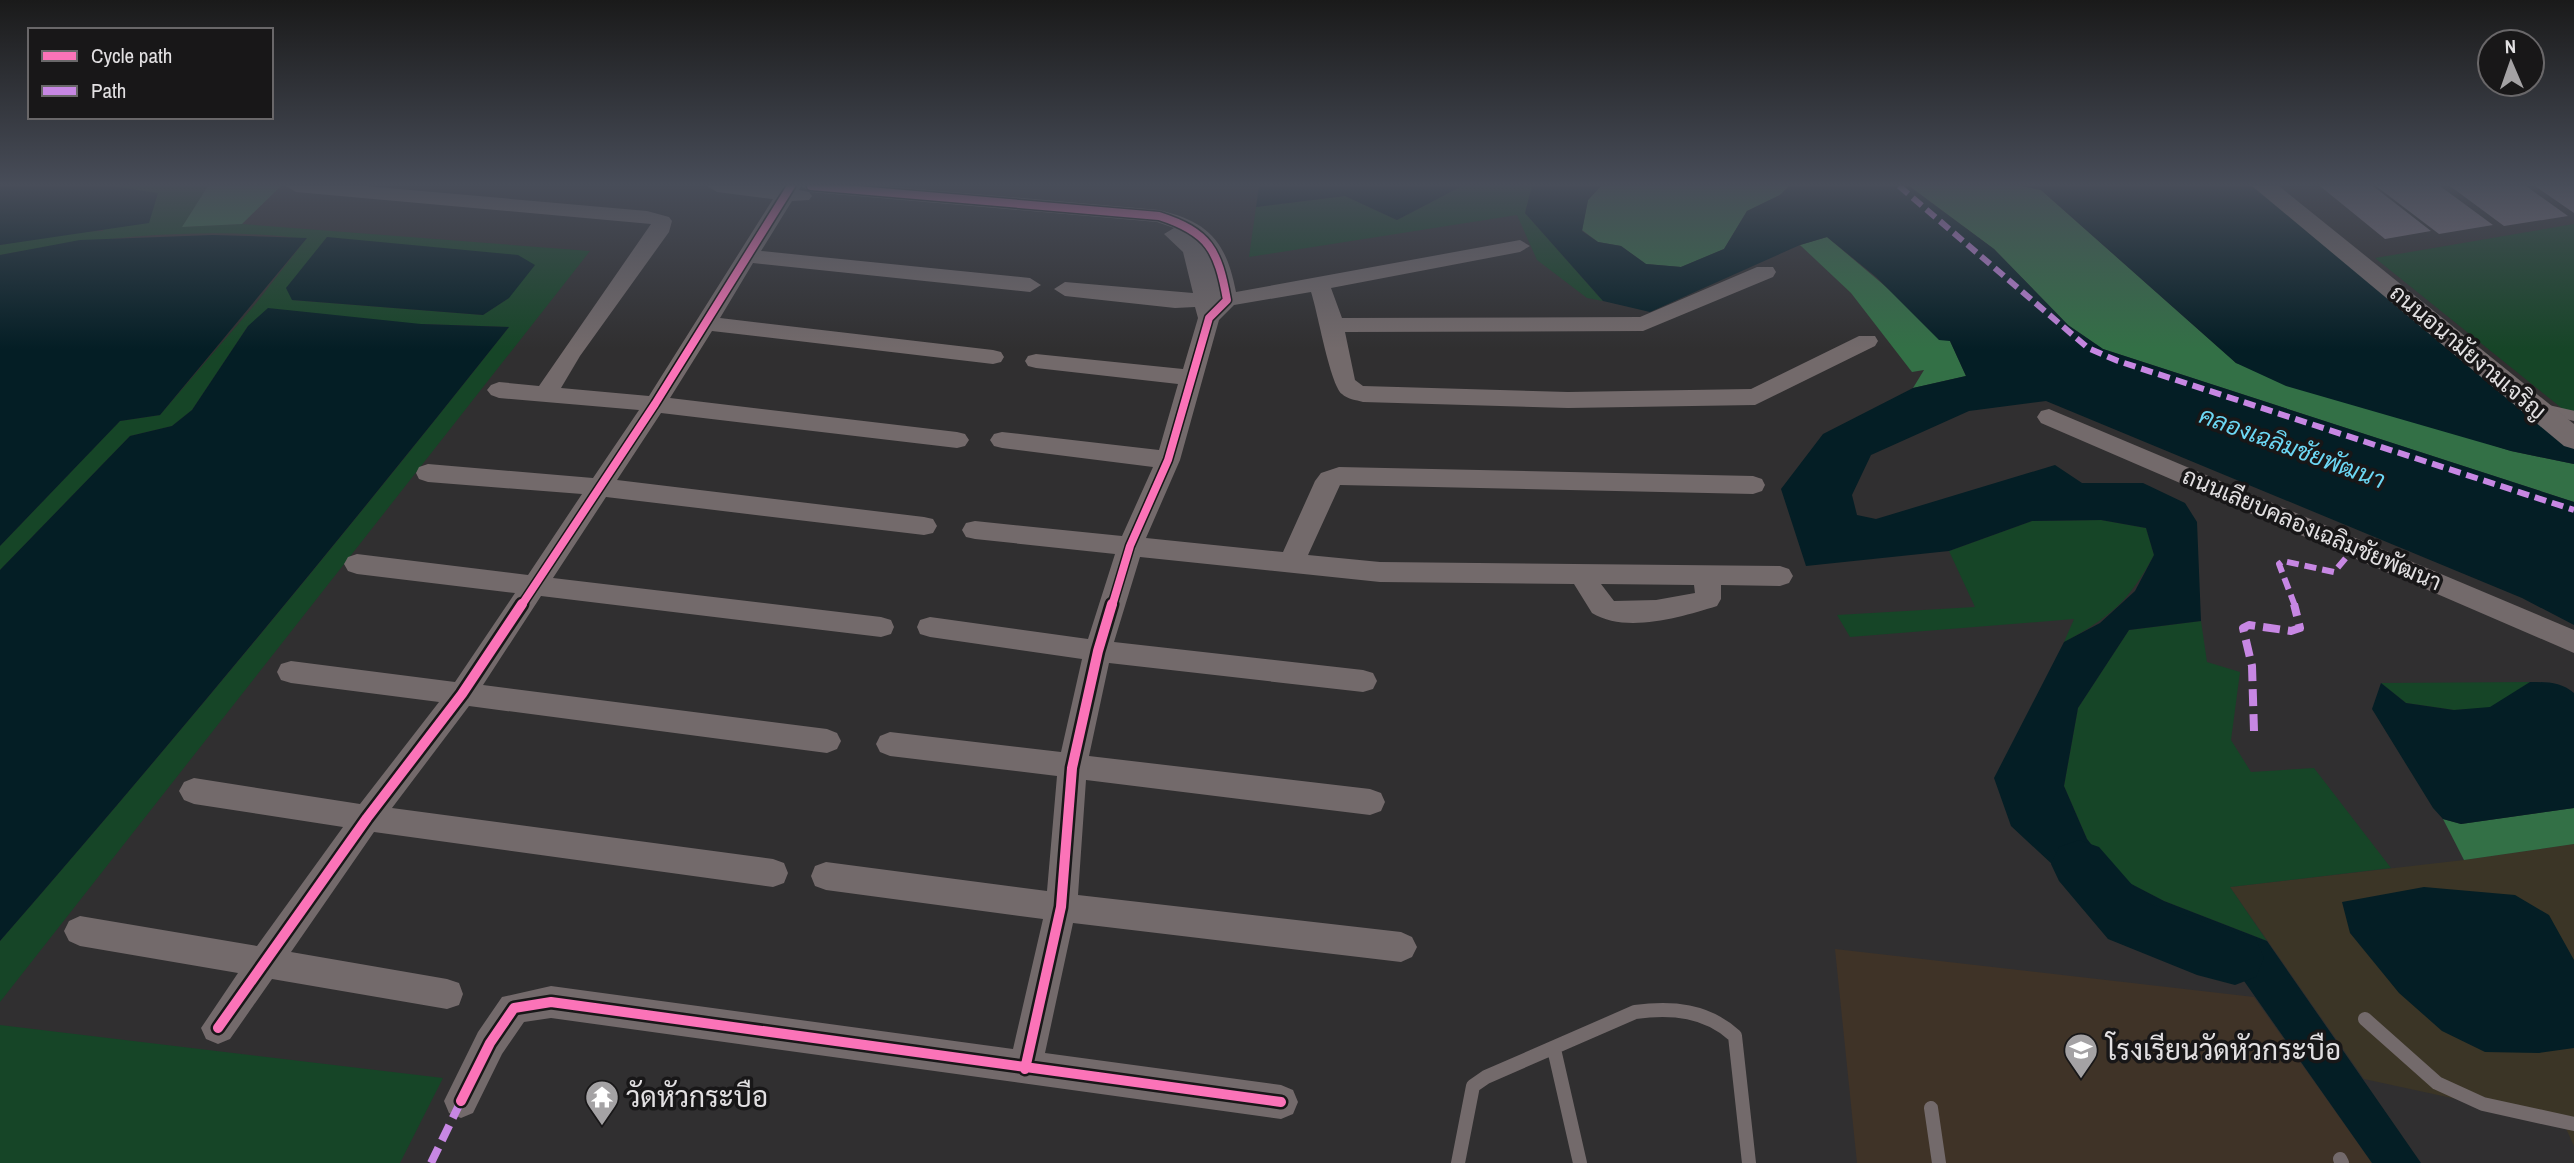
<svg xmlns="http://www.w3.org/2000/svg" width="2574" height="1163" viewBox="0 0 2574 1163" font-family="'Archivo Narrow',Sarabun,sans-serif">
<rect width="100%" height="100%" fill="#302f30"/>
<path fill="#3b3526" d="M2574 844V1146L2563 1122 2364 1079 2230 887 2464 860Z"/>
<path fill="#3f3327" d="M1835 949 2254 997 2372 1163H1857Z"/>
<path fill="#164527" fill-rule="evenodd" d="M111 186H208L182 227 242 224 590 251 0 1002V941C175 740 344 536 509 327L421 324 248 326 192 410 172 426 130 436 0 570V546L120 421 160 415 257 302 306 239C208 226 97 237 0 255V245L71 232 103 231 117 188ZM509 298 483 315 292 300Z
M1462 186H1532L1525 213 1603 301 1587 298 1537 260 1517 215 1249 257 1256 207 1345 196 1397 220Z
M2574 224V418L2375 258Z
M2101 520 2146 528 2154 555C2129 601 2111 617 2064 642L2074 619 1850 637 1837 615 1975 607 1949 551 2032 521Z
M2201 621 2207 662 2240 672 2231 740 2251 772 2314 768 2391 868 2230 887 2267 941 2164 901 2115 876 2087 839 2064 786 2078 708 2129 630Z
M2530 682 2490 708 2454 710 2406 703 2381 683Z
M0 1025 443 1078 400 1163H0Z"/>
<path fill="#337046" d="M208 186H281L242 224 182 227Z
M1601 186H1789L1780 195 1747 211 1724 249 1681 267 1646 264 1621 246 1598 242 1582 230 1588 200Z
M1909 186H2021L2041 190 2236 363 2511 451 2574 464V502L2103 349 2068 325 1994 249Z
M1827 237 1950 341 1966 376 1913 388 1924 370 1912 372 1851 293 1800 245Z
M2574 808V844L2464 860 2443 819 2461 824Z"/>
<path fill="#041e25" d="M0 186H111L158 193 149 223 0 245Z
M1259 186H1462L1397 220 1345 196 1256 207Z
M1532 186H1601L1588 200 1582 231 1598 242 1621 246 1646 264 1681 267 1724 249 1747 211 1780 195 1789 186H1909L1994 249 2068 325 2103 349 2574 502V625L2522 598 2046 401 1969 411 1871 455 1852 495 1857 515 1876 519 2055 465 2082 483H2143L2185 503 2197 522 2201 621 2129 630 2078 708 2064 786 2087 839 2116 876 2164 901 2267 941 2421 1163H2372L2237 971 2082 892 2011 826 1994 778 2064 642 2100 623 2135 591 2154 555 2146 528 2101 520 2032 521 1949 551 1806 566 1781 489 1823 434 1913 388 1966 376 1950 341 1939 340 1876 277 1827 237 1800 245 1650 312 1603 301 1525 213Z
M2021 186H2253L2574 449V464L2511 451 2286 386 2236 363 2041 190Z
M213 235 307 238 160 415 120 421 0 546V255L80 240Z
M327 237 518 255 535 265 509 298 483 315 292 300 286 288Z
M268 308 421 324 509 327C344 535 175 740 0 941V570L130 436 172 426 192 410 248 326Z
M2530 682C2547 682 2561 682 2574 693V808L2461 824 2443 819 2433 808 2372 709 2381 683 2406 703 2454 710 2490 707Z
M2424 887 2515 895 2549 915 2574 960V1048L2539 1053 2485 1052 2442 1031 2399 993 2350 933 2342 902Z"/>
<g fill="none" stroke-linecap="round" stroke-linejoin="round">
<path fill="#041e25" fill-rule="evenodd" d="M2079 840 2099 847 2148 903 2256 939 2264 958 2256 977 2235 985 2197 975 2108 939 2059 881 2051 864 2059 847Z"/>
</g>
<path fill="#7e737f" d="M2320 186H2373L2431 231 2385 239Z
M2376 186H2440L2493 225 2439 234Z
M2450 186H2526L2568 216 2504 226Z
M2535 186H2574V213Z"/>
<g fill="none" stroke-linecap="round" stroke-linejoin="round">
<path stroke="#736a6b" stroke-width="10" d="M2544 409 2574 416"/>
<path stroke="#736a6b" stroke-width="14" d="M2365 1019 2437 1083 2483 1104 2574 1124
M1554 1049 1580 1163
M1931 1108 1939 1163
M2340 1159 2342 1163
M1458 1163 1473 1086 1486 1077 1635 1012C1672 1007 1707 1010 1735 1036L1749 1163"/>
<path fill="#736a6b" fill-rule="evenodd" d="M286 186H365L647 211 669 217 672 221 669 232 580 356 561 388 649 396 773 199 717 192 707 186H801L799 190 809 192 812 196 809 200 792 201 761 251 1030 278 1041 285 1030 292 753 263 720 318 993 350 1001 352 1004 357 1001 362 993 364 712 331 670 398 957 432 965 434 969 440 965 446 957 448 661 413 617 480 924 517 933 519 937 526 933 533 924 535 606 497 553 578 881 617 891 620 894 627 891 634 881 637 541 596 483 685 827 729 837 733 841 741 837 749 827 753 469 706 392 808 773 859 784 863 788 873 784 883 773 887 374 832 291 952 447 979 459 983 463 994 459 1005 447 1009 272 979 230 1039 218 1044 206 1039 201 1028 238 973 80 946 69 941 64 931 69 921 80 916 257 946 343 827 194 804 184 800 179 791 184 782 194 778 360 804 439 702 291 683 281 680 277 672 281 664 291 661 455 682 515 593 357 574 348 571 344 564 348 557 357 554 528 575 582 494 428 482 419 479 416 473 419 467 428 464 593 478 639 410 499 398 491 395 487 390 491 385 499 382 539 386 651 224 296 192Z
M801 186H882L1159 210C1209 222 1226 241 1236 292L1520 240 1530 246 1520 252 1331 288 1342 318 1640 317 1757 267H1773L1776 272 1773 277 1643 331 1345 332 1355 380 1363 386 1568 392 1751 389 1859 336H1875L1878 341 1875 346 1755 405 1568 408 1363 402C1356 400 1347 399 1342 394 1330 384 1318 313 1311 292L1234 305 1219 320 1180 460 1146 538 1283 552 1315 481 1321 473 1339 467 1753 476 1762 479 1765 485 1762 491 1753 494 1340 485 1308 555 1380 562 1780 566 1789 569 1793 576 1789 583 1780 586 1721 585V599L1717 606C1681 617 1626 634 1592 613L1574 584 1380 582 1140 557 1114 642 1363 670 1373 673 1377 681 1373 689 1363 692 1109 663 1089 756 1370 789 1381 793 1385 802 1381 811 1370 815 1086 780 1078 895 1401 932 1412 937 1417 947 1412 957 1401 962 1073 923 1045 1053 1281 1085 1293 1090 1298 1102 1293 1114 1281 1119 551 1018 524 1022 502 1054 473 1113 461 1118 449 1113 444 1101 478 1032 502 997 551 986 1013 1049 1043 919 826 890 815 886 811 876 815 866 826 862 1047 891 1057 776 890 756 880 752 876 744 880 736 890 732 1061 752 1082 659 930 637 920 634 917 627 920 620 930 617 1088 639 1115 554 975 539 966 537 962 530 966 523 975 521 1122 536 1153 467 1002 448 994 446 990 440 994 434 1002 432 1159 450 1178 384 1036 368 1028 366 1025 361 1028 356 1036 354 1183 369 1198 318 1195 307 1175 308 1065 296 1054 289 1065 282 1193 293 1183 252 1164 234 1174 228 1157 222 811 192ZM1601 584 1694 585 1695 593 1656 600 1614 601Z
M2049 409 2574 630V653L2041 423 2037 417 2041 411Z"/>
<path fill="#736a6b" fill-rule="evenodd" d="M2252 186H2279L2574 424V449L2564 446Z"/>
<path stroke="#c787e3" stroke-width="6" stroke-dasharray="12 6" stroke-linecap="butt" d="M1899 186 2088 348 2118 361 2574 510
M2295 606 2279 564 2283 561 2334 572 2355 547"/>
<path stroke="#c787e3" stroke-width="8" stroke-dasharray="17 8" stroke-linecap="butt" d="M2254 731 2252 666 2243 628 2249 625 2291 631 2300 628 2294 604
M431 1163 461 1101"/>
<g stroke="#181718" stroke-width="11">
<path id="cycleway-far1" d="M811 186 1159 216C1209 232 1218 250 1227 300L1209 318 1168 460 1130 546 1112 606
M521 606 655 404 791 186"/>
</g>
<g stroke="#181718" stroke-width="15">
<path id="cycleway" d="M218 1028 367 818 462 694 522 604
M1025 1069 1061 907 1072 768 1098 651 1112 604
M461 1101 490 1043 514 1008 551 1002 1281 1102"/>
</g>
<use href="#cycleway-far1" stroke="#fb73b8" stroke-width="8"/>
<use href="#cycleway" stroke="#fb73b8" stroke-width="10"/>
</g>
<linearGradient id="sky" x2="0" y2="1"><stop stop-color="#1a1a1a"/><stop offset="0.53" stop-color="#484d59"/><stop offset="1" stop-color="#484d59" stop-opacity="0"/></linearGradient>
<rect width="2574" height="349" fill="url(#sky)"/>
<defs>
<g id="school-pin" transform="scale(1.75)"><path d="M0 17L-7.5 6A9.5 9.5 0 1 1 7.5 6Z" fill="#a4a2a4" stroke="#181718"/><path d="M0-5L7-2L0 1L-7-2ZM-4 1L0 2.5L4 1V4Q0 6-4 4Z" fill="#fff"/></g>
<g id="temple-pin" transform="scale(1.75)"><path d="M0 17L-7.5 6A9.5 9.5 0 1 1 7.5 6Z" fill="#a4a2a4" stroke="#181718"/><path d="M0-6L5-2H3V0L6.5 2.5H4V6H1.5V3h-3V6H-4V2.5H-6.5L-3 0V-2H-5Z" fill="#fff"/></g>
</defs>
<g fill-rule="evenodd">
<use href="#school-pin" x="2081" y="1050"/>
<use href="#temple-pin" x="602" y="1097"/>
</g>
<g text-anchor="middle" stroke-width="7" stroke-linejoin="round" paint-order="stroke">
<g font-size="23" fill="#e2e0e2" stroke="#181718">
<text transform="translate(2468 352) rotate(40)" y="8">ถนนอนามัยงามเจริญ</text>
<text transform="translate(2312 529) rotate(23)" y="8">ถนนเลียบคลองเฉลิมชัยพัฒนา</text>
</g>
<g font-size="24" font-style="italic" fill="#6cd7f4" stroke="#181718">
<text transform="translate(2292 448) rotate(20)" y="8">คลองเฉลิมชัยพัฒนา</text>
</g>
<g font-size="28" fill="#e2e0e2" stroke="#181718" text-anchor="start">
<text x="2106" y="1060">โรงเรียนวัดหัวกระบือ</text>
<text x="626" y="1107">วัดหัวกระบือ</text>
</g>
</g>
<rect x="28" y="28" width="245" height="91" fill="#181718" stroke="#696769" stroke-width="2"/>
<rect x="42" y="51" width="35" height="10" fill="#fb73b8" stroke="#696769" stroke-width="2"/>
<text x="91" y="63" font-size="21" fill="#e2e0e2">Cycle path</text>
<rect x="42" y="86" width="35" height="10" fill="#c787e3" stroke="#696769" stroke-width="2"/>
<text x="91" y="98" font-size="21" fill="#e2e0e2">Path</text>
<g transform="translate(2511 63) rotate(358)"><circle r="33" fill="#181718" stroke="#696769" stroke-width="2"/>
<path d="M0-5L12 26L0 18L-12 26Z" fill="#a4a2a4"/>
<text y="-10" font-size="19" font-weight="bold" text-anchor="middle" fill="#e2e0e2">N</text>
</g>
</svg>
